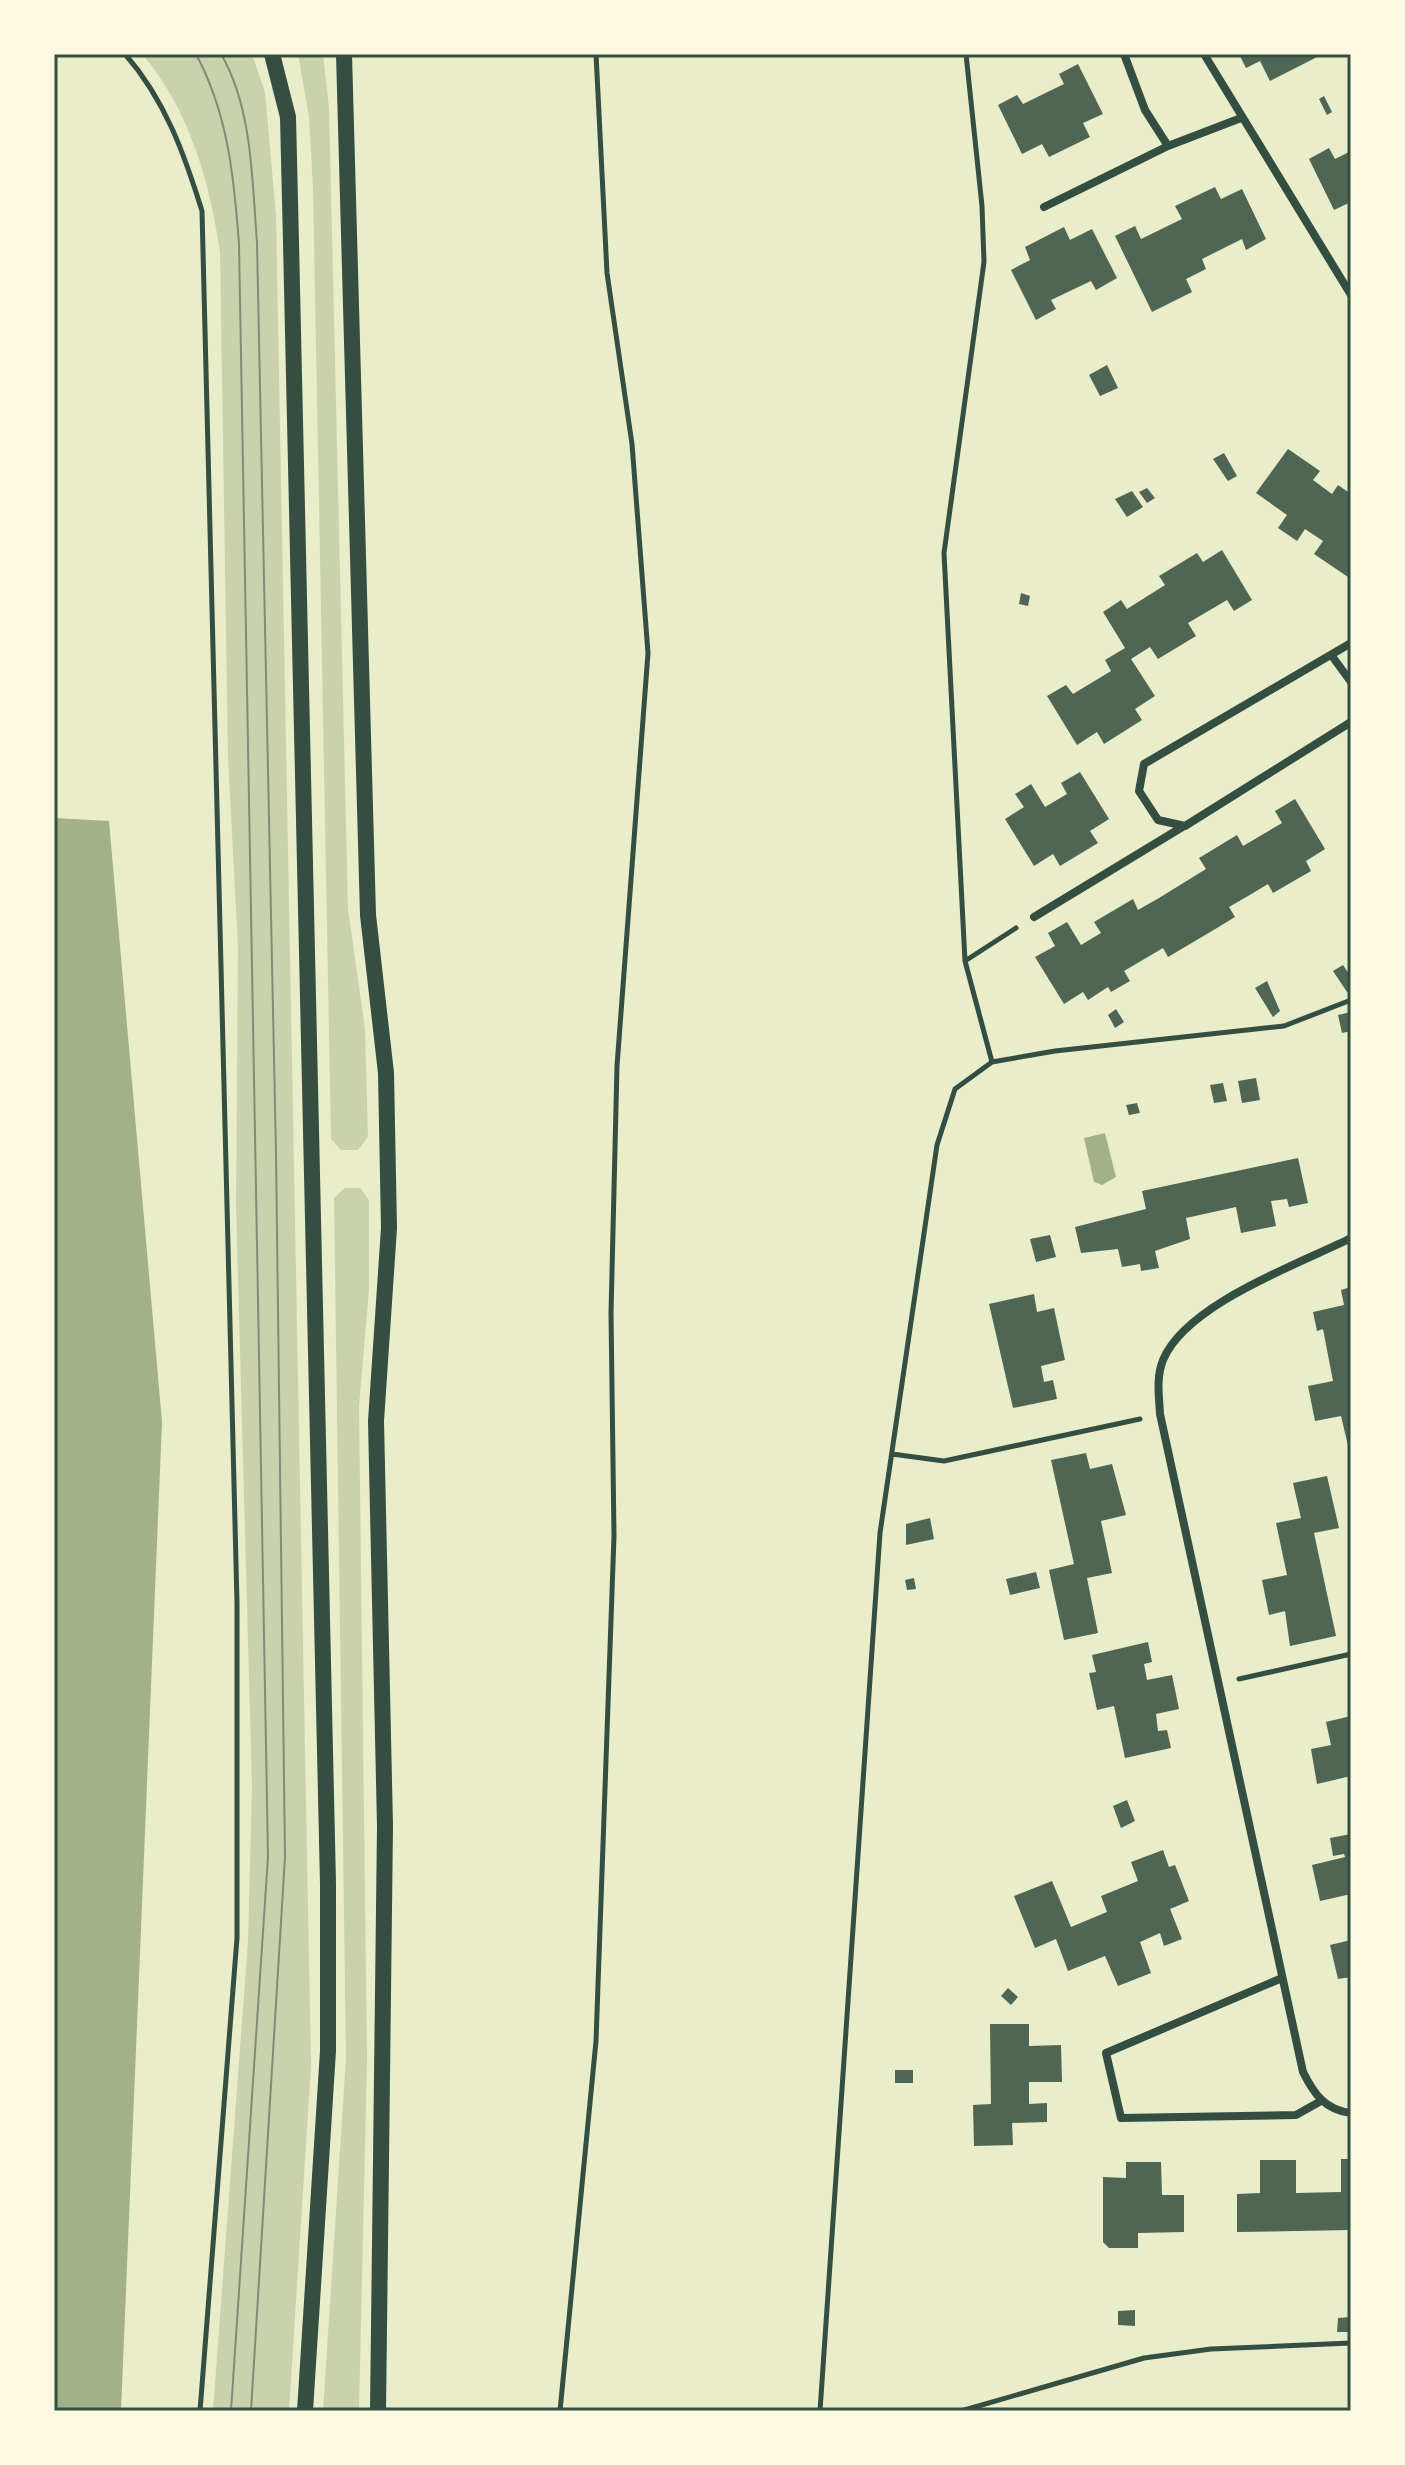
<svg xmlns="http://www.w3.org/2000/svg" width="1405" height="2465" viewBox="0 0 1405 2465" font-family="'Work Sans',sans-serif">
<rect width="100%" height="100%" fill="#e9edc9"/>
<path fill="#cad2ad" d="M142 54H252L265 92 276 215 311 2066 289 2411H213L248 1941 252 1787 236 1205 238 947 228 758 220 252C210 183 189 108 142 54Z
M298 54H323L329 108 348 909 365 1029 368 1137 358 1150H341L331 1139 313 188 309 117Z
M345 1188H360L369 1200V1290L359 1406 367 2059 359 2411H323L346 2058 334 1198Z"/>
<path fill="#a3b18a" d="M54 818 109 821 162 1422 121 2411H54Z
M1105 1133 1116 1177 1102 1185 1094 1182 1084 1138Z"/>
<path fill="#4f6655" d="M1239 54H1323L1270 81 1260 61 1246 68Z
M1078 64 1103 114 1083 123 1090 137 1049 157 1042 144 1022 154 998 105 1017 95 1023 104 1064 84 1059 74Z
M1324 96 1332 112 1327 115 1319 99Z
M1329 148 1335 159 1351 151V202L1334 210 1309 159Z
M1215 187 1221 199 1242 189 1266 239 1246 250 1242 239 1202 259 1206 269 1186 279 1192 292 1152 312 1115 236 1135 226 1141 239 1182 219 1175 206Z
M1064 227 1070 240 1092 229 1117 278 1096 290 1091 281 1051 300 1056 309 1036 320 1011 270 1030 260 1025 247Z
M1107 365 1118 388 1100 396 1089 375Z
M1288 449 1320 471 1313 480 1332 494 1338 485 1351 494 1348 506 1351 508V579L1314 554 1323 541 1305 529 1297 541 1278 528 1287 515 1256 493Z
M1224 453 1237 476 1228 481 1213 459Z
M1147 488 1155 498 1147 503 1139 492Z
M1132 491 1143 507 1127 517 1115 499Z
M1222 550 1252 600 1234 611 1227 600 1188 623 1196 636 1158 659 1150 647 1131 659 1155 696 1135 709 1142 720 1104 744 1097 732 1077 745 1047 696 1066 685 1073 694 1111 671 1105 660 1125 648 1103 612 1121 600 1127 609 1165 585 1159 576 1197 553 1203 562Z
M1021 593 1030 596 1028 606 1019 604Z
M1080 772 1109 819 1090 831 1098 843 1060 866 1053 854 1034 866 1005 819 1024 807 1015 794 1031 784 1045 807 1067 794 1061 783Z
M1295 799 1325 849 1306 861 1311 871 1273 893 1268 884 1248 896 1229 907 1235 917 1217 928 1168 957 1163 948 1124 971 1130 981 1111 992 1108 987 1088 1000 1083 992 1064 1004 1035 957 1055 946 1048 933 1067 922 1081 945 1101 933 1094 922 1133 899 1138 910 1159 898 1206 869 1199 858 1237 835 1243 846 1282 823 1275 811Z
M1343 965 1351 977V990L1347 992 1333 971Z
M1267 981 1280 1011 1273 1017 1255 988Z
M1116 1009 1124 1022 1115 1028 1108 1015Z
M1351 1012V1031L1342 1033 1338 1015Z
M1256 1078 1260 1100 1242 1103 1238 1081Z
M1223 1083 1227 1101 1214 1103 1210 1085Z
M1137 1103 1140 1113 1129 1115 1126 1105Z
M1298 1158 1308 1203 1289 1207 1287 1199 1271 1201 1276 1226 1241 1233 1236 1207 1186 1218 1190 1239 1155 1251 1159 1268 1141 1271 1140 1264 1122 1267 1118 1249 1081 1253 1075 1227 1146 1209 1142 1191Z
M1050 1235 1056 1257 1036 1262 1030 1239Z
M1351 1287V1454H1350L1341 1416 1315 1421 1308 1386 1333 1381 1323 1329 1317 1331 1313 1312 1344 1305 1341 1290Z
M1034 1294 1037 1312 1054 1308 1065 1360 1041 1366 1044 1382 1053 1380 1057 1399 1013 1408 989 1304Z
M1086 1453 1090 1469 1112 1464 1126 1515 1101 1521 1112 1573 1087 1578 1098 1633 1064 1640 1049 1570 1074 1564 1051 1460Z
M1327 1476 1339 1528 1314 1533 1336 1636 1290 1646 1285 1611 1269 1615 1262 1580 1287 1575 1276 1523 1301 1518 1293 1483Z
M930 1518 934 1539 906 1545V1524Z
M1036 1572 1040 1588 1010 1595 1006 1579Z
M914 1578 916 1589 907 1590 905 1580Z
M1148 1642 1152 1662 1144 1664 1147 1680 1172 1675 1179 1709 1156 1714 1158 1731 1167 1730 1171 1748 1125 1758 1114 1706 1097 1710 1089 1673 1096 1672 1092 1655Z
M1351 1716V1776L1317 1784 1311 1749 1331 1745 1326 1722Z
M1127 1800 1135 1821 1121 1828 1113 1806Z
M1351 1834V1894L1320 1901 1312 1865 1345 1857 1344 1854 1333 1856 1330 1838Z
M1163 1850 1169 1867 1175 1865 1189 1901 1170 1909 1182 1939 1164 1946 1160 1933 1140 1942 1151 1973 1118 1986 1105 1956 1068 1971 1056 1939 1035 1948 1014 1896 1052 1881 1071 1927 1107 1912 1101 1896 1138 1881 1131 1862Z
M1351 1940V1977L1338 1979 1330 1945Z
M1008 1988 1018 1997 1011 2005 1001 1996Z
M990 2024H1029V2046L1061 2045 1062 2082H1029V2104L1047 2103V2122L1012 2123 1013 2145 974 2146 973 2105 991 2104Z
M895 2070H913V2083H895Z
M1341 2159H1351V2230L1237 2232V2194L1260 2193V2160H1296V2193L1341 2192Z
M1126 2162H1161L1162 2195H1184V2232L1138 2233V2248H1109L1103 2242V2177L1126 2178Z
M1135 2310V2326L1118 2325V2311Z
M1351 2317V2332H1337L1338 2318Z"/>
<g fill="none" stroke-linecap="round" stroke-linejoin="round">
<path stroke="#344e41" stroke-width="5" d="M125 54C165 100 184 153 202 211L237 1603V1938L200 2411
M965 961 1016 928
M992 1062 1055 1051 1284 1026 1351 1000
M892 1454 944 1461 1140 1419
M1239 1679 1351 1654
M560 2411 596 2041 614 1536 611 1313 617 1066 648 653 632 444 607 273 596 54
M820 2411 880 1533 937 1145 955 1089 992 1062 965 961 944 553 984 262 982 206 966 54
M961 2411 1144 2358 1211 2349 1351 2343"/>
<path stroke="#344e41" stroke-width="8" d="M1124 54 1145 110 1168 146 1241 118
M1204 54 1351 295
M1044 207 1168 146
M1351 643 1144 764 1139 791 1158 820 1185 826 1351 722
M1332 656 1351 682
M1034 917 1184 826
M1351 1238C1299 1264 1186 1304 1163 1360 1156 1378 1159 1395 1160 1414L1303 2072C1314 2094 1325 2110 1351 2113
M1282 1978 1106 2053 1121 2118 1296 2115 1321 2101"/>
<path stroke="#344e41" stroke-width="16" d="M272 54 288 117 291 243 328 1884V2051L305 2411
M344 54 368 915 386 1073 389 1228 376 1421 385 1826 378 2411"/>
<path stroke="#7c8e77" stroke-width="2" d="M196 54C228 114 234 177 239 244L268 1857 231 2411
M221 54C253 109 252 182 257 243L276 1154 285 1857 251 2411"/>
</g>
<rect width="1405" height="2465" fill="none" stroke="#fefae0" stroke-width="112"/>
<rect x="56" y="56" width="1293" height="2353" fill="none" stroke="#344e41" stroke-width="3"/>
</svg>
